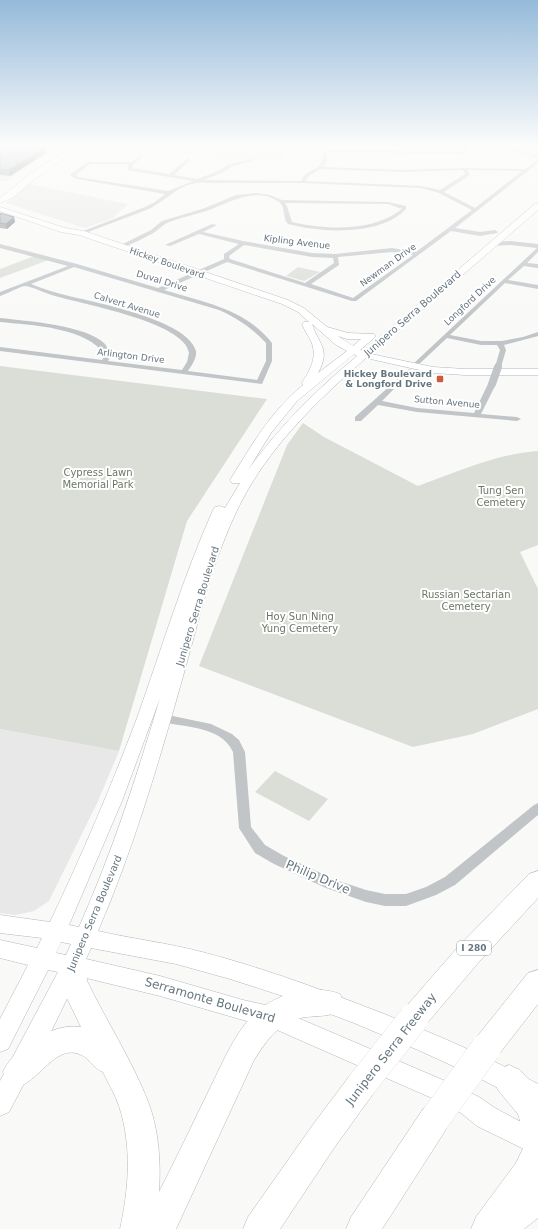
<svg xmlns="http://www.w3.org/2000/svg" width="538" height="1229" viewBox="0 0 538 1229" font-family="'DejaVu Sans',sans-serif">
<rect width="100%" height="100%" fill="#f9f9f7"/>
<path fill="#e7e8e7" d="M0 145H60L7 181H0Z
M144 145H287L282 160H250L143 150Z
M29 184 128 204 113 218 85 228 6 203Z
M0 729 119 751 98 801 49 901 34 911 15 915 0 913Z"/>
<path fill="#daded7" d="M37 255 51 259 0 278V269Z
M298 267 320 272 304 281 286 276Z
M0 366 267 399 187 521 119 751 0 729Z
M303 423 324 437 418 486C457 472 496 454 538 451V545L520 552 538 589V709L473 734 413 747 199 666 287 445Z
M275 771 328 799 309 821 255 792Z"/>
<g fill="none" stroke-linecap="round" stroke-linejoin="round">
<g stroke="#b3b9bd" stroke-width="1">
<path id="secondary" d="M535 204H538V210L371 354 433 367 465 369H538V375H465L433 373 366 358C320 398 276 440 246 493 214 551 200 617 182 680 158 765 133 850 98 931 133 939 168 943 202 952 256 966 309 985 361 1005 421 1028 481 1053 538 1084V1109L475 1076 418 1050 354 1023 283 996 230 979 176 964 91 948 86 959 160 976 243 1000 270 1006 450 1083 479 1097 495 1108 538 1131V1156L477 1126 461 1113 434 1099 268 1026 243 1020 160 996 78 976 48 1038 9 1112 0 1116V1081L58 972 48 970 8 1049 0 1052V1019L28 965 0 958V940L37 948 42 938 0 933V915L50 922C82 855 111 787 137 718 162 648 183 577 213 510L215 507 220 506 225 508 240 483H232L230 480C251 446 271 411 303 385L302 383C310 370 318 357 311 341 308 335 304 330 302 324L304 322H309L298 312 282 304 79 235 61 232 0 211V207L65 228 84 231 288 300 304 308 327 327 348 333 374 334 376 336 374 338 360 350 363 351ZM312 324 336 345 347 351 318 373C331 349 319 345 312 324ZM338 336 347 339H361L353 346ZM354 354 357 356C316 390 279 427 248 470L271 433 297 401ZM160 698C137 776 112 853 79 927L69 925 122 801ZM61 942 71 944 66 955 56 953Z"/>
</g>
<g stroke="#b4b9bc" stroke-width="1">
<path id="primary" d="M74 145H83L36 178 12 198 0 203V198L30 174Z"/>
</g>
<g stroke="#b4b8bb" stroke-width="1">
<path id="motorway" d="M538 871V898L478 963 424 1027 414 1031 404 1027 400 1018 404 1009 458 947 529 874Z
M72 953 82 956 86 965 87 981C107 1022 133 1062 149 1104 159 1132 161 1163 159 1192 177 1157 194 1121 211 1086 223 1062 233 1037 251 1017 271 995 312 983 340 994L344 1003 340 1012C329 1016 318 1016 306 1017 280 1020 267 1040 254 1060L176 1229H120C129 1188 132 1146 119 1106 115 1094 108 1083 103 1072 93 1068 89 1057 79 1054 59 1046 43 1072 29 1081 26 1084 22 1085 18 1086L7 1082 3 1072C13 1048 54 1022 81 1027L59 982 58 965 62 956Z
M538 970V1004L496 1058 486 1062 476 1058 471 1048 476 1038 528 973Z
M509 1065 520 1070 538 1090V1218L524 1229H471L476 1217 516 1163 526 1142 518 1114 498 1090 494 1080 498 1070Z
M362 1069 373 1074 377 1084 373 1094 334 1148 280 1229H243L248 1217 312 1126 351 1074Z
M434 1105 445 1109 449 1120 445 1131 382 1229H346L351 1217 423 1109Z"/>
</g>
<path fill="#c1c5c8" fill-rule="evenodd" d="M121 145H125L120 153H116Z
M323 145H327V150L463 152 461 145H465L467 153 465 154 327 152V161L323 167 403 170 464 168 525 169 538 160V163L455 228 480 232 495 230 498 232 497 233 480 236 451 231 356 301H352L227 262 164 290C203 302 246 309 272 343V361L262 384 0 351V347L102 360 105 355C87 327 30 325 0 322V318C27 321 86 325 105 344 107 347 109 352 111 355L108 361 182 370 187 362 189 353C185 322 82 304 55 296 47 294 33 287 26 286 20 286 7 294 0 296V292L68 266 0 248V244L77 264 158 288 224 259V254L239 244 199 234 170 246 165 245 212 224 217 225 203 232 243 241 312 253 335 254 392 248 416 252 472 210 439 193 421 188 302 183H209C183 179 169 199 149 209L83 234 78 233 145 207 155 202 165 194 77 179 71 176V174L87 162H131L140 156 142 157 134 164 132 168 169 174 188 158 190 160 174 175 198 179 220 170 229 164 250 159 252 161 233 166 224 172 204 180 301 181C312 161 324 178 323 145ZM90 164H129L127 170 193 181 168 191 78 177 76 175ZM320 169 403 172 463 170 465 174 440 190 421 186 305 181 309 176ZM467 170 522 171 475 208 444 192 470 175ZM244 245 312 257 333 258 334 263 305 283 230 259 229 256ZM392 252 413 255 353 298 311 284 339 265 338 257ZM74 267 219 310C237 318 252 328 266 343V361L257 380 188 371C192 365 197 358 196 351 188 320 97 303 69 296 56 293 43 289 31 284Z
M509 145H513L516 149 538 156V158L514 151Z
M256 193 270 195 282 200 388 202 406 206V209C381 236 322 233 288 224 282 218 286 207 279 202 257 186 230 202 209 210 195 215 181 217 167 223 163 225 159 229 155 232 145 238 133 243 122 248L117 247 151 230 162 221 205 208 236 195ZM285 203 388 204 402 209C373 232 326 230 292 222L287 206Z
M510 241 538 244V252L527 263 538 264V268L524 266 508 280 538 285V289L505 283 450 335 481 341H502L523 337 538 332V336L504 345 506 350 501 367 498 369 495 367 500 350 497 345H481L447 338 416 367H412V365L537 248 510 245 493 246 490 244 493 242Z
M409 369 412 371 382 401 417 408 474 413 488 384 492 382 496 384 481 414 517 417 521 419 517 421 417 412 378 405 361 421H355V417Z
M163 714 211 724 232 734 239 740 245 752 251 827 265 845 284 856 336 880 366 890 385 894H406L426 887 445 877 534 805 538 803V815L455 885 436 895 406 906H385L366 902 326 888 274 864 255 853 239 828 233 752C221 725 183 728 159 721L157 718 159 715Z"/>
<use href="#secondary" fill="#fff" fill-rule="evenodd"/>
<use href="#primary" fill="#fff" fill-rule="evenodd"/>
<use href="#motorway" fill="#fff" fill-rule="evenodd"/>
<g stroke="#b4b8bb" stroke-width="30" stroke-linecap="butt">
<path id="motorway-bridge" d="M362 1084 414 1018
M434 1120 486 1048"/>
</g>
<path stroke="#c1c5c8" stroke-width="8" d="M492 384 498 367"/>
<use href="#motorway-bridge" stroke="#fff" stroke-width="30"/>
</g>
<path fill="#8f969a" d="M0 145 46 153 10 176 0 175Z
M0 213 14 217 15 222 7 229 0 228Z"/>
<path fill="#747a7d" d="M45 148 46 153 10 176 9 170Z
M14 217 15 222 7 229 6 224Z"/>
<path fill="#a6aeb3" stroke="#747a7d" d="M0 145H6L45 148 9 170H0Z
M0 213 14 217 6 224 0 223Z"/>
<linearGradient id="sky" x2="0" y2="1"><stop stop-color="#95bada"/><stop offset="0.46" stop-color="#fcfcfb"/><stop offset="1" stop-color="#fcfcfb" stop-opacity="0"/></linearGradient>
<rect width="538" height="317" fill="url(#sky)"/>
<rect fill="#d1593f" stroke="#fff" stroke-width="1.5" x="436" y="375" width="8" height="8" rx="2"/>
<g text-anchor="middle" stroke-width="4" stroke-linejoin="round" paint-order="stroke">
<g font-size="9" fill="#66767f" stroke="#fff">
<text transform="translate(297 242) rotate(7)" y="3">Kipling Avenue</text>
<text transform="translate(167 263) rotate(19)" y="3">Hickey Boulevard</text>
<text transform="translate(388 265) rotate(-36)" y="3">Newman Drive</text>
<text transform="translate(162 281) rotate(17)" y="3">Duval Drive</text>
<text transform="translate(470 301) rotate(-43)" y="3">Longford Drive</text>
<text transform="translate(127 305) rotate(17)" y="3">Calvert Avenue</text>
<text transform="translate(131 356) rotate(7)" y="3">Arlington Drive</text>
<text transform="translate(447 402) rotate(5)" y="3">Sutton Avenue</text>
</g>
<g font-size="9" font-weight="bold" fill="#66767f" stroke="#fff" text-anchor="end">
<text x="432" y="377">Hickey Boulevard<tspan x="432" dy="10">&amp; Longford Drive</tspan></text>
</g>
<rect fill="#fff" stroke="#949fa5" stroke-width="1" x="457" y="941" width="34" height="14" rx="3"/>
<g font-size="9" font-weight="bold" fill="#66767f">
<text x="474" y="951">I 280</text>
</g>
<g font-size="10" fill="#66767f" stroke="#fff">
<text transform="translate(412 313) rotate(-41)" y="4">Junipero Serra Boulevard</text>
<text transform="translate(197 606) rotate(-73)" y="4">Junipero Serra Boulevard</text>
<text transform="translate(94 913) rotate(-67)" y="4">Junipero Serra Boulevard</text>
</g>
<g font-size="10" fill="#6a7866" stroke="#fff">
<text x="98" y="476">Cypress Lawn<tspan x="98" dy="12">Memorial Park</tspan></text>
<text x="501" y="494">Tung Sen<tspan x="501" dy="12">Cemetery</tspan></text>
<text x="466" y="598">Russian Sectarian<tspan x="466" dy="12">Cemetery</tspan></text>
<text x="300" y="620">Hoy Sun Ning<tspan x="300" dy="12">Yung Cemetery</tspan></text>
</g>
<g font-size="12" fill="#66767f" stroke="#fff">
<text transform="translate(318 877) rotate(23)" y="4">Philip Drive</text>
<text transform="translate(210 1000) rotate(16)" y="4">Serramonte Boulevard</text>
<text transform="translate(391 1049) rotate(-52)" y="4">Junipero Serra Freeway</text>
</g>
</g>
</svg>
